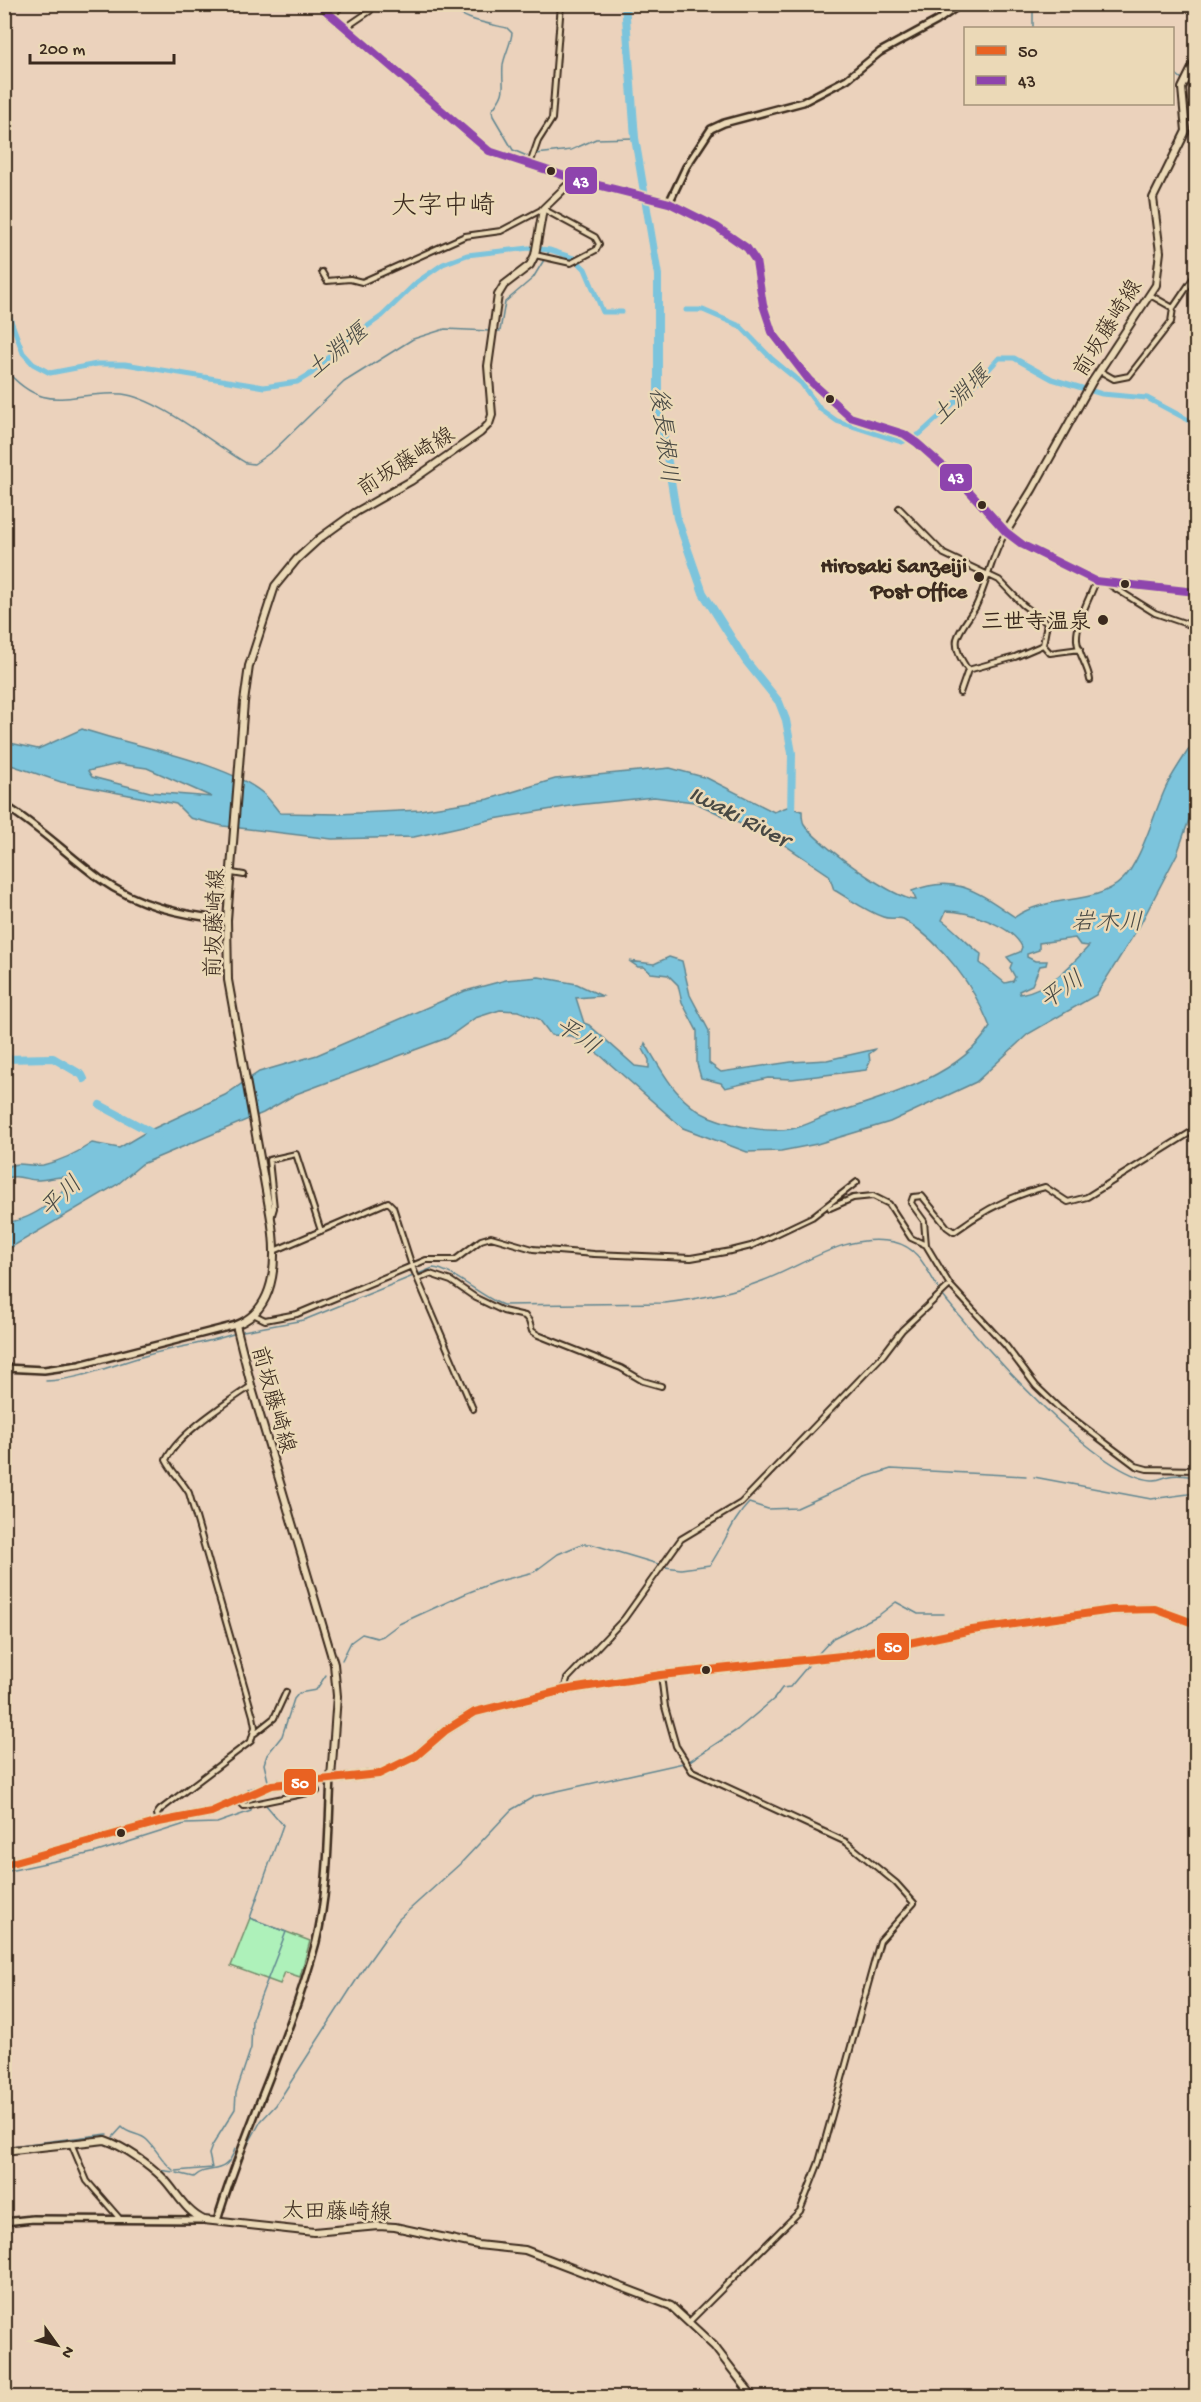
<svg xmlns="http://www.w3.org/2000/svg" width="1201" height="2402" viewBox="0 0 1201 2402" font-family="'Gochi Hand','Klee One',sans-serif">
<rect width="100%" height="100%" fill="#ebd2bc"/>
<filter id="ink" filterUnits="userSpaceOnUse"><feTurbulence type="fractalNoise" baseFrequency=".0167" numOctaves="2"/><feDisplacementMap in="SourceGraphic" scale="12" xChannelSelector="R" yChannelSelector="G"/><feConvolveMatrix kernelMatrix="1 2 1 2 8 2 1 2 1" color-interpolation-filters="sRGB"/></filter>
<g filter="url(#ink)">
<path fill="#aef1ba" stroke="#748e6c" stroke-width="1.5" d="M250 1918 310 1941 300 1977 285 1972 280 1984 231 1966Z"/>
<path fill="#7bc4dc" stroke="#618690" stroke-width="1.5" fill-rule="evenodd" d="M82 729C129 745 230 763 265 795 270 800 275 807 280 813L338 814 420 810 489 799 555 779 670 768 707 778 774 812 787 807 802 811C802 815 802 821 804 824 816 843 895 900 916 900L912 891C956 873 979 893 1015 917 1048 894 1095 906 1122 880 1141 863 1155 809 1167 785 1175 769 1187 753 1196 738V800L1177 854 1140 925 1096 995 1028 1034 976 1082 890 1122 817 1144 781 1151 747 1152 683 1128 601 1056 572 1036 551 1035 539 1019 518 1011 500 1010 475 1018 447 1038 296 1094 263 1113 142 1164 118 1184 5 1251V1222C27 1222 64 1199 69 1177 59 1176 50 1179 39 1180 27 1181 17 1173 5 1179V1168C16 1160 30 1167 43 1165 61 1161 77 1153 92 1143L119 1148 146 1132 225 1095 259 1072 317 1055 465 991 506 980 539 977 577 984 602 996 576 998 584 1023 589 1025 635 1066 649 1068V1060L643 1049 645 1043C662 1071 678 1104 710 1117 733 1126 766 1133 791 1129 804 1127 817 1119 829 1115 882 1098 960 1077 990 1027 974 986 943 944 905 920 898 916 890 920 883 917 866 911 850 899 834 890L829 875 783 844 694 802 654 797 576 805 494 819 414 837 332 839 223 826 190 818 176 804 61 782 5 763V742L38 749ZM118 764 147 768 212 797 150 792 92 777 88 771ZM946 911C968 911 1013 926 1022 947L1020 952 1007 957 1012 963 1010 968 1015 977 1013 981 1005 983 980 963 981 954C968 945 957 931 942 920ZM1075 938 1080 945 1089 946C1070 967 1049 989 1020 994L1019 991 1032 985 1040 966 1046 965 1047 961H1035L1027 957V954L1039 950V943Z
M669 957 682 961 690 995 709 1031V1063L721 1072 791 1062 827 1060 876 1049 869 1054 870 1062 866 1070 792 1079 768 1078 725 1088 721 1083 701 1078 697 1064V1031L682 1002 678 985 668 975 651 973 644 967H638L629 961 654 964Z"/>
<g fill="none" stroke-linecap="round" stroke-linejoin="round">
<path stroke="#618690" stroke-width="1.5" d="M450 4C458 20 491 24 507 28L512 33C511 44 504 56 503 65 501 88 509 89 492 110L493 116 513 150 527 156
M1033 28V4
M1172 71 1182 79
M1189 84 1196 89
M536 154 571 150 596 139 635 138
M495 331H500L505 302 533 278 550 250
M4 368C46 418 70 390 122 394 158 398 213 444 246 463L254 464 274 450 344 382 413 339 445 329 490 331
M243 1331 304 1320 433 1268C450 1268 483 1298 503 1305L665 1303C698 1299 731 1293 762 1281 805 1265 845 1232 894 1242 925 1249 929 1280 947 1301 983 1345 1097 1476 1152 1480 1158 1481 1164 1477 1169 1476 1178 1474 1188 1476 1196 1477
M46 1381C81 1380 114 1364 148 1355 176 1347 204 1344 233 1334
M1034 1477 1151 1499 1196 1493
M665 1567 681 1569 710 1565C724 1545 732 1520 749 1503L768 1509 797 1508 866 1477 891 1469 1026 1476
M817 1655 833 1638 879 1615 896 1602 918 1614H944
M342 1660 351 1642 362 1634 377 1638 383 1636 399 1624 467 1593 495 1582 534 1572 558 1554 582 1544H591L658 1564
M266 1785 268 1781 264 1764 267 1755 282 1736 294 1699 299 1693 316 1690 326 1675
M247 1789 261 1786
M4 1872 97 1852 185 1824 217 1823 251 1811V1808
M113 2137 122 2127C129 2135 140 2133 147 2140 157 2150 162 2161 173 2170
M247 2146 261 2121 276 2105 364 1968 399 1919 461 1863 511 1810 535 1796 688 1762 737 1730 774 1699 782 1688 790 1687 812 1661
M4 2147 107 2134
M120 2150 151 2171
M26 2152 104 2144 114 2147
M158 2170 174 2172
M176 2171 212 2168 209 2154 212 2146 235 2109 236 2093 251 2048 252 2019 286 1932 250 1918 283 1825 266 1805
M177 2173 194 2177C208 2163 225 2179 235 2149
M4 2397 6 2398"/>
<path stroke="#7bc4dc" stroke-width="5" d="M4 302 23 353 33 364 50 373 97 364H125L264 387 297 382 312 373 342 344 382 316 417 282 443 264 467 255 529 248 550 250 574 258 585 269 603 312H622
M686 310H703L740 326 772 359 801 383 820 409 837 421 902 442 920 434 978 381 999 358H1014L1052 379 1102 394 1147 398 1196 424"/>
<path stroke="#7bc4dc" stroke-width="8" d="M625 4 635 138 658 275V400L677 518 703 593 746 661 779 702 786 720 792 753 791 819
M4 1059 53 1058 82 1075 84 1079
M100 1105 158 1136"/>
<g stroke="#3b2a1e" stroke-width="8">
<path id="minor" d="M332 16 343 4
M345 28 370 11
M530 164 538 141 552 119 561 4
M322 272 327 281 350 279 362 282 465 236 501 231 543 209 595 237 599 244 596 250 571 263 535 255
M1150 295 1173 308 1196 274
M1100 371 1114 379 1129 376 1171 322 1173 308
M899 508 944 554 999 580 1023 605 1047 623 1043 645
M1006 532C991 556 988 581 976 606 970 617 960 628 957 639 955 650 962 661 968 670L1015 657 1043 645
M1110 585 1155 613 1196 627
M1043 645 1050 653 1080 649
M1090 680C1088 666 1078 654 1077 640 1076 621 1090 598 1096 581
M960 693 968 670
M232 873 244 875
M830 1208 853 1198 873 1196 889 1204 911 1238 926 1245 950 1285 1006 1346 1036 1386 1059 1408 1136 1466 1147 1469 1196 1470
M271 1218 274 1208 269 1160 296 1154 321 1231
M926 1245 924 1221 911 1203 913 1197 922 1196 947 1227 954 1232C981 1212 1012 1195 1045 1187L1068 1202 1087 1197 1196 1129
M274 1251 388 1202 393 1207 412 1266 473 1409
M418 1279 430 1274 451 1281 476 1298 503 1311 525 1316 529 1321 532 1331 538 1335 621 1368 643 1381 661 1386
M255 1315 265 1320 297 1314 426 1260H455L481 1240 491 1237 533 1249 594 1254 691 1258 731 1251 751 1246 812 1217 857 1182
M661 1675 665 1707 676 1746 692 1771 846 1842 896 1883 914 1903 880 1941 819 2162 800 2211 689 2322
M564 1690 567 1679 624 1619 681 1539 741 1503 883 1355 902 1330 950 1285
M255 1733 274 1718 286 1692
M239 1801 244 1806 317 1791
M159 1822 157 1814 160 1810 251 1741 255 1727 253 1716 189 1493C182 1481 172 1472 166 1460 179 1433 225 1404 251 1386
M71 2143 87 2181 120 2219"/>
</g>
<g stroke="#3b2a1e" stroke-width="10">
<path id="tertiary" d="M669 203 686 167 711 129 724 123 803 102 847 79 880 52 937 21 961 4
M4 805C40 827 67 855 100 879 138 906 182 915 227 920
M4 1368 44 1370 79 1365 236 1325
M217 2221C245 2127 291 2037 316 1942 329 1889 328 1832 331 1778
M4 2222 33 2219 202 2220"/>
</g>
<g stroke="#3b2a1e" stroke-width="10">
<path id="secondary" d="M1006 532 1032 490 1092 382 1156 285 1160 252 1153 198 1186 131 1182 88 1196 60
M331 1778 337 1696 334 1664 251 1385 236 1325C280 1308 277 1251 270 1213L228 980 227 920 244 702 249 666 275 586 297 559 320 538 356 512 411 481 480 433 489 424 492 415 488 366 498 295 504 285 530 265 535 255 543 209 574 179
M4 2151 105 2140C125 2147 149 2164 164 2179 177 2193 186 2212 204 2220L314 2232 378 2226 395 2227 478 2245 525 2250 671 2306 714 2346 754 2398"/>
</g>
<g stroke="#3b2a1e" stroke-width="10">
<path id="primary" d="M317 4 489 151 574 179 669 203 717 227 747 248 756 261 763 305 772 332 809 380 850 417 904 434 917 443 961 482 1006 532 1023 545 1096 581 1196 592"/>
</g>
<g stroke="#3b2a1e" stroke-width="11">
<path id="trunk" d="M4 1865 159 1822 211 1812 272 1785 379 1774 416 1756 446 1730 475 1712 564 1690 661 1675 851 1655 972 1630 1112 1610 1155 1609 1196 1624"/>
</g>
<use href="#minor" stroke="#ebd9b7" stroke-width="4"/>
<use href="#tertiary" stroke="#ebd9b7" stroke-width="5"/>
<use href="#secondary" stroke="#ebd9b7" stroke-width="6"/>
<use href="#primary" stroke="#fbddab" stroke-width="6"/>
<use href="#trunk" stroke="#fbddab" stroke-width="7"/>
<g stroke="#ebd9b7" stroke-width="12">
<path id="bus-1" d="M4 1865 159 1822 211 1812 272 1785 379 1774 416 1756 446 1730 475 1712 564 1690 661 1675 851 1655 972 1630 1112 1610 1155 1609 1196 1624"/>
</g>
<g stroke="#ebd9b7" stroke-width="12">
<path id="bus-2" d="M318 4 489 151 574 179 669 203 717 227 747 248 756 261 763 305 772 332 809 380 850 417 904 434 917 443 961 482 1006 532 1023 545 1096 581 1196 592"/>
</g>
<use href="#bus-1" stroke="#e96222" stroke-width="8"/>
<use href="#bus-2" stroke="#8e44ad" stroke-width="8"/>
</g>
</g>
<g fill="#3b2a1e" stroke="#ebd9b7" stroke-width="2">
<circle cx="551" cy="171" r="5"/>
<circle cx="830" cy="399" r="5"/>
<circle cx="982" cy="505" r="5"/>
<circle cx="979" cy="577" r="6"/>
<circle cx="1125" cy="584" r="5"/>
<circle cx="1103" cy="620" r="6"/>
<circle cx="706" cy="1670" r="5"/>
<circle cx="121" cy="1833" r="5"/>
</g>
<g text-anchor="middle" stroke-width="5" stroke-linejoin="round" paint-order="stroke">
<g font-size="22" fill="#3b2a1e" stroke="#ebd9b7">
<text transform="translate(1106 327) rotate(-58)" y="8">前坂藤崎線</text>
<text transform="translate(405 460) rotate(-32)" y="8">前坂藤崎線</text>
<text transform="translate(213 923) rotate(-88)" y="8">前坂藤崎線</text>
<text transform="translate(275 1399) rotate(74)" y="8">前坂藤崎線</text>
<text transform="translate(337 2210) rotate(1)" y="8">太田藤崎線</text>
</g>
<g font-size="22" font-weight="bold" fill="#3b2a1e" stroke="#ebd9b7" text-anchor="end">
<text x="967" y="572">Hirosaki Sanzeiji<tspan x="967" dy="25">Post Office</tspan></text>
<text x="1091" y="628">三世寺温泉</text>
</g>
<g font-size="24" font-style="italic" fill="#484944" stroke="#ebd9b7">
<text transform="translate(336 350) rotate(-39)" y="8">土淵堰</text>
<text transform="translate(960 395) rotate(-44)" y="8">土淵堰</text>
<text transform="translate(665 435) rotate(83)" y="8">後長根川</text>
<text transform="translate(740 815) rotate(27)" y="8">Iwaki River</text>
<text x="1107" y="929">岩木川</text>
<text transform="translate(1061 989) rotate(-35)" y="8">平川</text>
<text transform="translate(578 1035) rotate(34)" y="8">平川</text>
<text transform="translate(60 1196) rotate(-45)" y="8">平川</text>
</g>
<g font-size="26" fill="#3b2a1e" stroke="#ebd9b7">
<text x="443" y="213">大字中崎</text>
</g>
</g>
<g stroke="#ebd9b7" stroke-width="2">
<rect x="564" y="166" width="34" height="29" rx="6" fill="#8e44ad"/>
<rect x="939" y="463" width="34" height="29" rx="6" fill="#8e44ad"/>
<rect x="876" y="1632" width="34" height="29" rx="6" fill="#e96222"/>
<rect x="283" y="1768" width="34" height="28" rx="6" fill="#e96222"/>
</g>
<g font-size="16" text-anchor="middle" font-weight="bold" fill="#fff">
<text x="581" y="187">43</text>
<text x="956" y="483">43</text>
<text x="893" y="1652">50</text>
<text x="300" y="1788">50</text>
</g>
<rect width="1201" height="2402" fill="none" stroke="#ebd9b7" stroke-width="24"/>
<rect x="12" y="12" width="1177" height="2378" fill="none" stroke="#3b2a1e" stroke-width="2" filter="url(#ink)"/>
<rect x="964" y="27" width="210" height="78" fill="#ebd9b7" stroke="#a5937a" stroke-width="1.5"/>
<rect x="976" y="46" width="30" height="9" fill="#e96222" stroke="#a5937a" stroke-width="1.5"/>
<text x="1018" y="57" font-size="18" fill="#3b2a1e">50</text>
<rect x="976" y="76" width="30" height="9" fill="#8e44ad" stroke="#a5937a" stroke-width="1.5"/>
<text x="1018" y="87" font-size="18" fill="#3b2a1e">43</text>
<g transform="translate(57 2345) rotate(124)" stroke="#ebd9b7" stroke-width="4.5" paint-order="stroke">
<path d="M0-4.5L10 22L0 15L-10 22Z" fill="#3b2a1e"/>
<text y="-9" font-size="16" font-weight="bold" text-anchor="middle" fill="#3b2a1e">N</text>
</g>
<path d="M30 54v9h144v-9" fill="none" stroke="#3b2a1e" stroke-width="3"/>
<text x="39" y="54" font-size="18" fill="#3b2a1e" stroke="#ebd9b7" stroke-width="4.5" paint-order="stroke">200 m</text>
</svg>
